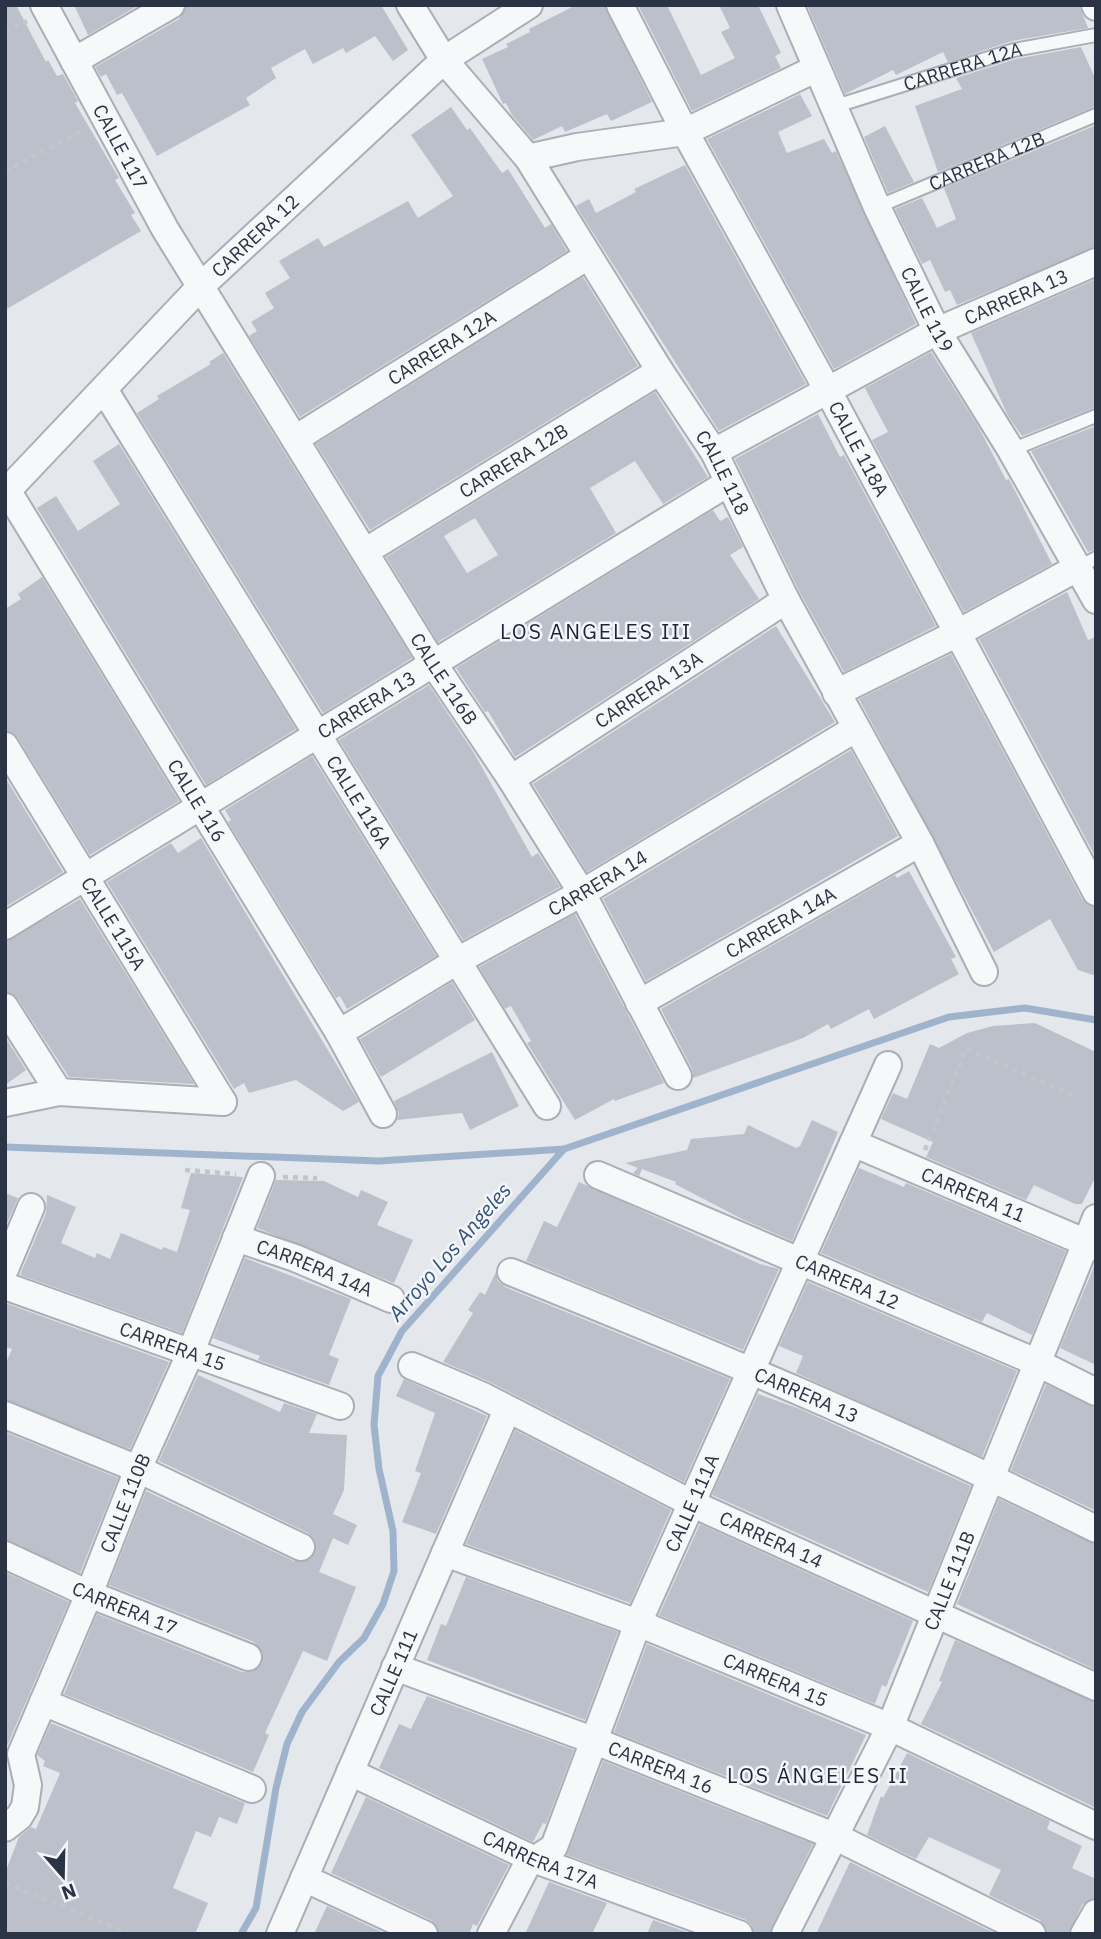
<svg xmlns="http://www.w3.org/2000/svg" width="1101" height="1939" viewBox="0 0 1101 1939" font-family="'IBM Plex Sans',sans-serif">
<rect width="100%" height="100%" fill="#e4e7ec"/>
<g fill="none" stroke-linecap="round" stroke-linejoin="round">
<path stroke="#9fb4cc" stroke-width="7" d="M5 1147 379 1161 564 1149 949 1017 1025 1008 1096 1020
M241 1934 256 1908 276 1788 287 1744 302 1712 339 1662 364 1638 383 1604 394 1571 393 1531 379 1469 374 1425 378 1376 402 1331 564 1149"/>
</g>
<path fill="#bbc0ca" fill-rule="evenodd" d="M5 5H16L46 62 48 60 57 76 63 74 78 101 75 103 119 178 115 180 135 213 131 215 141 231 5 310Z
M74 5H139L88 35Z
M187 5H381L408 50 393 61 375 36 346 53 343 48 313 64 305 49 271 68 276 78 246 98 250 105 157 156 122 93 117 95 106 74 101 77 95 67 179 19Z
M576 5H604L652 102 611 121 607 114 565 132 562 126 533 140 512 115 506 103 503 104 482 59 508 47 506 44 530 32 529 29Z
M638 5H667L701 75 735 58 721 32 730 28 719 5H758L781 53 775 56 781 68 692 111Z
M807 5H1079L1088 28 1012 41 948 62 943 52 896 75 893 70 845 94Z
M1081 47 1096 80V106L938 172 915 106 962 89 956 78 1016 59Z
M800 94 812 116 778 132 787 153 824 139 832 153 836 151 916 324 834 369 707 139Z
M451 107 467 130 470 128 502 173 508 169 545 228 551 224 567 251 300 417 249 336 257 331 251 322 274 308 265 293 290 278 279 261 318 238 324 247 408 201 418 218 453 196 411 135Z
M1096 125V247L957 305 950 290 945 292 930 260 922 264 895 209 922 198 937 228 956 219 944 188Z
M885 126 914 182 888 193 864 137Z
M685 165 806 384 719 431 576 206 589 199 596 213 636 192 634 189Z
M583 277 638 366 370 530 316 444Z
M1096 279V407L1022 436 1008 416 971 333Z
M931 352 978 426 1006 480 1009 479 1052 564 964 612 872 440 888 432 865 388Z
M223 353 412 658 323 713 137 413 159 399 157 396 211 364 209 362Z
M655 392 708 477 663 504 635 461 590 488 616 533 438 642 386 557ZM475 518 498 555 467 573 444 536Z
M818 414 840 457 844 455 936 626 844 672 800 593 735 459Z
M1096 426V549L1088 552 1031 451Z
M119 444 296 729 206 785 37 508 56 496 78 531 120 504 93 461Z
M713 510 720 521 728 517 743 547 730 555 759 599 515 757 488 711 485 712 456 668Z
M42 577 179 801 90 855 18 738 5 730V609L21 599 18 594Z
M1067 592 1088 640 1096 637V858L979 639Z
M776 626 835 722 587 872 533 784Z
M951 654 1082 899 1096 908V976L1078 970 1050 919 994 952 859 699Z
M429 685 474 753 532 857 538 853 560 887 463 940 339 740Z
M851 750 898 836 646 981 603 899Z
M312 756 436 956 347 1009 340 996 336 998 228 822 231 820 225 810Z
M5 777 63 872 5 907Z
M201 838 359 1102 343 1111 296 1080 249 1093 244 1083 234 1089 107 882 171 843 178 853Z
M909 871 956 957 951 959 959 974 874 1019 869 1009 831 1029 828 1024 803 1038 693 1078 692 1069 661 1009 895 875 897 878Z
M80 899 194 1084 69 1077 18 999 5 991V942Z
M575 914 664 1083 615 1101 614 1099 575 1120 527 1043 531 1041 511 1006 505 1009 479 967Z
M452 982 475 1020 381 1077 360 1039Z
M1035 1023 1096 1052V1176L1082 1204H1075L1034 1185 1026 1200 926 1157 933 1142 881 1119 893 1093 907 1099 930 1044 939 1048 967 1033 993 1026Z
M5 1037 26 1070 5 1085Z
M492 1052 519 1106 470 1130 462 1113 397 1120 399 1114 394 1101Z
M812 1120 838 1132 792 1241 742 1219 675 1184 676 1182 642 1169 639 1176 633 1173 638 1168 625 1163 687 1150 691 1139 744 1134 748 1125 796 1148 800 1146Z
M859 1168 904 1187 906 1183 1066 1251 1032 1335 987 1313 982 1322 821 1253Z
M191 1173 243 1177 182 1333 20 1275 46 1213 47 1195 76 1207 61 1243 95 1258 97 1253 110 1259 121 1233 162 1250 163 1247 177 1252 190 1210 181 1208Z
M276 1180 324 1181 358 1197 361 1190 388 1202 377 1225 413 1240 394 1283 257 1228Z
M579 1182 760 1264 779 1269 743 1350 526 1261 544 1221 557 1227Z
M5 1193 18 1198 5 1228Z
M245 1258 351 1299 329 1355 339 1359 329 1385 258 1360 260 1356 213 1338Z
M1095 1264H1096V1365L1060 1348Z
M496 1272 498 1281 505 1287 730 1379 684 1482 490 1382 443 1362 473 1313 468 1310 480 1292 485 1295Z
M808 1282 1017 1371 982 1457 796 1373 803 1356 779 1346Z
M5 1303 169 1362 130 1449 5 1400V1365L12 1349 5 1347Z
M198 1375 280 1412 284 1403 317 1414 309 1433 347 1435 344 1490 333 1514 357 1525 348 1545 333 1538 319 1572 356 1587 327 1661 303 1651 265 1733 269 1735 253 1772 64 1694 97 1614 242 1672H251L262 1663 263 1654 254 1642 109 1585 146 1491 294 1561 309 1560 315 1553 314 1539 308 1533 159 1461Z
M404 1379 487 1416 436 1534 402 1522 421 1473 415 1471 435 1413 396 1396Z
M1046 1384 1096 1408V1511L1011 1470Z
M758 1394 800 1409 971 1486 928 1592 712 1495Z
M515 1430 671 1510 630 1603 466 1544Z
M5 1432 118 1478 80 1573 5 1540Z
M999 1499 1096 1545V1670L957 1604Z
M700 1524 913 1621 886 1687 882 1685 875 1704 659 1615Z
M5 1572 69 1602 7 1746 5 1745Z
M466 1577 618 1632 585 1720 427 1660 441 1624 446 1626Z
M955 1640 1096 1702V1808L921 1724 942 1682 939 1681Z
M647 1644 866 1735 827 1816 614 1732Z
M427 1696 574 1750 546 1824 543 1823 533 1842 379 1768 399 1724 411 1729Z
M51 1723 245 1803 237 1824 219 1817 211 1837 196 1831 173 1888 208 1903 195 1934H5V1873L19 1837 31 1827 36 1829 60 1773 43 1766 45 1761 37 1755Z
M907 1753 1050 1821 1047 1829 1082 1846 1072 1868 1096 1879V1897L1082 1905 1068 1934H1048L1040 1920 989 1895 1001 1870 929 1837 916 1859 867 1835 881 1796 883 1798Z
M603 1761 813 1844 769 1934H754L751 1924 744 1919 567 1855Z
M366 1797 509 1865 477 1926 473 1924 469 1934H440L431 1920 331 1873Z
M850 1862 996 1934H816Z
M549 1882 607 1903 592 1934H525Z
M327 1906 386 1934H314Z
M653 1920 692 1934H647Z"/>
<g fill="none" stroke-linecap="round" stroke-linejoin="round">
<g stroke="#a9aeb7" stroke-width="16">
<g id="service">
<path id="s1" d="M833 107 1014 50 1096 35"/>
<path id="s2" d="M877 207 1096 115"/>
<path d="M1011 450 1096 416"/>
<path d="M1077 568 1096 558"/>
</g>
</g>
<g stroke="#a9aeb7" stroke-width="30">
<g id="minor">
<path id="s3" d="M44 5 165 229 433 663 511 779 582 893 678 1076"/>
<path id="s4" d="M410 5 444 60 528 158 660 371 714 452 786 600 920 843 984 972"/>
<path id="s5" d="M620 5 685 132 827 389 1096 892"/>
<path id="s6" d="M790 5 877 207 937 331 1011 450 1096 600"/>
<path d="M1095 5 1096 7"/>
<path d="M74 61 171 5"/>
<path d="M528 158 577 147 685 132 815 69"/>
<path id="s7" d="M105 391 547 1106"/>
<path id="s8" d="M295 439 588 256"/>
<path id="s9" d="M714 452 937 331 1096 262"/>
<path id="s10" d="M7 490 339 1033 383 1114"/>
<path id="s11" d="M5 493 202 285 444 60 529 5"/>
<path id="s12" d="M366 551 660 371"/>
<path d="M836 693 956 634 1077 568"/>
<path id="s13" d="M5 746 223 1102"/>
<path id="s14" d="M511 779 786 600"/>
<path id="s15" d="M5 926 728 483"/>
<path id="s16" d="M639 1003 920 843"/>
<path d="M5 1007 59 1092"/>
<path id="s17" d="M339 1033 457 961 582 893 855 729"/>
<path d="M5 1103 59 1092 223 1102"/>
<path id="s18" d="M853 1143 1096 1247"/>
<path id="s19" d="M598 1175 1036 1362 1096 1392"/>
<path id="s20" d="M236 1238 295 1258 391 1299"/>
<path d="M5 1269 31 1207"/>
<path id="s21" d="M511 1272C709 1352 905 1433 1096 1529"/>
<path id="s22" d="M5 1286 340 1406"/>
<path id="s23" d="M412 1366 483 1396 693 1504 1096 1687"/>
<path d="M5 1415 138 1469 301 1547"/>
<path id="s24" d="M445 1553 638 1623 890 1727 1096 1826"/>
<path id="s25" d="M5 1555 89 1594 248 1657"/>
<path id="s26" d="M395 1667 595 1741 834 1836 1032 1934"/>
<path d="M43 1702 252 1789"/>
<path id="s27" d="M350 1772 533 1859 739 1934"/>
<path id="s28" d="M5 1828 19 1817 25 1807 28 1785 21 1754 89 1594 138 1469 190 1354 261 1176"/>
<path d="M304 1878 424 1934"/>
<path id="s29" d="M280 1934 507 1410"/>
<path id="s30" d="M491 1934 527 1865 554 1847 638 1623 888 1065"/>
<path id="s31" d="M785 1934 890 1727 1096 1218"/>
<path d="M1084 1934 1096 1913"/>
</g>
</g>
<path stroke="#c2c5cb" stroke-width="4.5" stroke-dasharray="5 5" stroke-linecap="butt" d="M5 32 27 21
M5 171 84 130
M925 1150 966 1049 1075 1096
M185 1170 236 1174
M283 1177 317 1178
M5 1883 131 1934"/>
<use href="#service" stroke="#f7f8fa" stroke-width="12"/>
<use href="#minor" stroke="#f7f8fa" stroke-width="26"/>
</g>
<g text-anchor="middle" stroke-width="5" stroke-linejoin="round" paint-order="stroke">
<g font-size="19" fill="#2b3445" stroke="#f4f6f9">
<text dy="7" stroke="none"><textPath href="#s1" startOffset="136">CARRERA 12A</textPath></text>
<text dy="7" stroke="none"><textPath href="#s3" startOffset="161">CALLE 117</textPath></text>
<text dy="7" stroke="none"><textPath href="#s2" startOffset="119">CARRERA 12B</textPath></text>
<text dy="7" stroke="none"><textPath href="#s11" startOffset="359">CARRERA 12</textPath></text>
<text dy="7" stroke="none"><textPath href="#s9" startOffset="340">CARRERA 13</textPath></text>
<text dy="7" stroke="none"><textPath href="#s6" startOffset="334">CALLE 119</textPath></text>
<text dy="7" stroke="none"><textPath href="#s8" startOffset="173">CARRERA 12A</textPath></text>
<text dy="7" stroke="none"><textPath href="#s5" startOffset="504">CALLE 118A</textPath></text>
<text dy="7" stroke="none"><textPath href="#s12" startOffset="173">CARRERA 12B</textPath></text>
<text dy="7" stroke="none"><textPath href="#s4" startOffset="564">CALLE 118</textPath></text>
<text dy="7" stroke="none"><textPath href="#s3" startOffset="784">CALLE 116B</textPath></text>
<text dy="7" stroke="none"><textPath href="#s14" startOffset="164">CARRERA 13A</textPath></text>
<text dy="7" stroke="none"><textPath href="#s15" startOffset="424">CARRERA 13</textPath></text>
<text dy="7" stroke="none"><textPath href="#s10" startOffset="364">CALLE 116</textPath></text>
<text dy="7" stroke="none"><textPath href="#s7" startOffset="483">CALLE 116A</textPath></text>
<text dy="7" stroke="none"><textPath href="#s17" startOffset="299">CARRERA 14</textPath></text>
<text dy="7" stroke="none"><textPath href="#s16" startOffset="163">CARRERA 14A</textPath></text>
<text dy="7" stroke="none"><textPath href="#s13" startOffset="208">CALLE 115A</textPath></text>
<text dy="7" stroke="none"><textPath href="#s18" startOffset="131">CARRERA 11</textPath></text>
<text dy="7" stroke="none"><textPath href="#s20" startOffset="84">CARRERA 14A</textPath></text>
<text dy="7" stroke="none"><textPath href="#s19" startOffset="271">CARRERA 12</textPath></text>
<text dy="7" stroke="none"><textPath href="#s22" startOffset="178">CARRERA 15</textPath></text>
<text dy="7" stroke="none"><textPath href="#s21" startOffset="320">CARRERA 13</textPath></text>
<text dy="7" stroke="none"><textPath href="#s28" startOffset="355">CALLE 110B</textPath></text>
<text dy="7" stroke="none"><textPath href="#s30" startOffset="481">CALLE 111A</textPath></text>
<text dy="7" stroke="none"><textPath href="#s23" startOffset="399">CARRERA 14</textPath></text>
<text dy="7" stroke="none"><textPath href="#s31" startOffset="390">CALLE 111B</textPath></text>
<text dy="7" stroke="none"><textPath href="#s25" startOffset="131">CARRERA 17</textPath></text>
<text dy="7" stroke="none"><textPath href="#s29" startOffset="285">CALLE 111</textPath></text>
<text dy="7" stroke="none"><textPath href="#s24" startOffset="354">CARRERA 15</textPath></text>
<text dy="7" stroke="none"><textPath href="#s26" startOffset="284">CARRERA 16</textPath></text>
<text dy="7" stroke="none"><textPath href="#s27" startOffset="210">CARRERA 17A</textPath></text>
</g>
<g font-size="21" letter-spacing="2" fill="#1d2536" stroke="#f4f6f9">
<text x="596" y="639">LOS ANGELES III</text>
<text x="818" y="1783">LOS ÁNGELES II</text>
</g>
<g font-size="21" font-style="italic" fill="#34527a" stroke="#f4f6f9">
<text transform="translate(450 1252) rotate(-49)" y="7">Arroyo Los Angeles</text>
</g>
</g>
<rect width="1101" height="1939" fill="none" stroke="#2b3445" stroke-width="14"/>
<g transform="translate(63 1876) rotate(160)" stroke="#f4f6f9" stroke-width="5" paint-order="stroke">
<path d="M0-5L12 26L0 18L-12 26Z" fill="#2b3445"/>
<text y="-10" font-size="19" font-weight="bold" text-anchor="middle" fill="#2b3445">N</text>
</g>
</svg>
